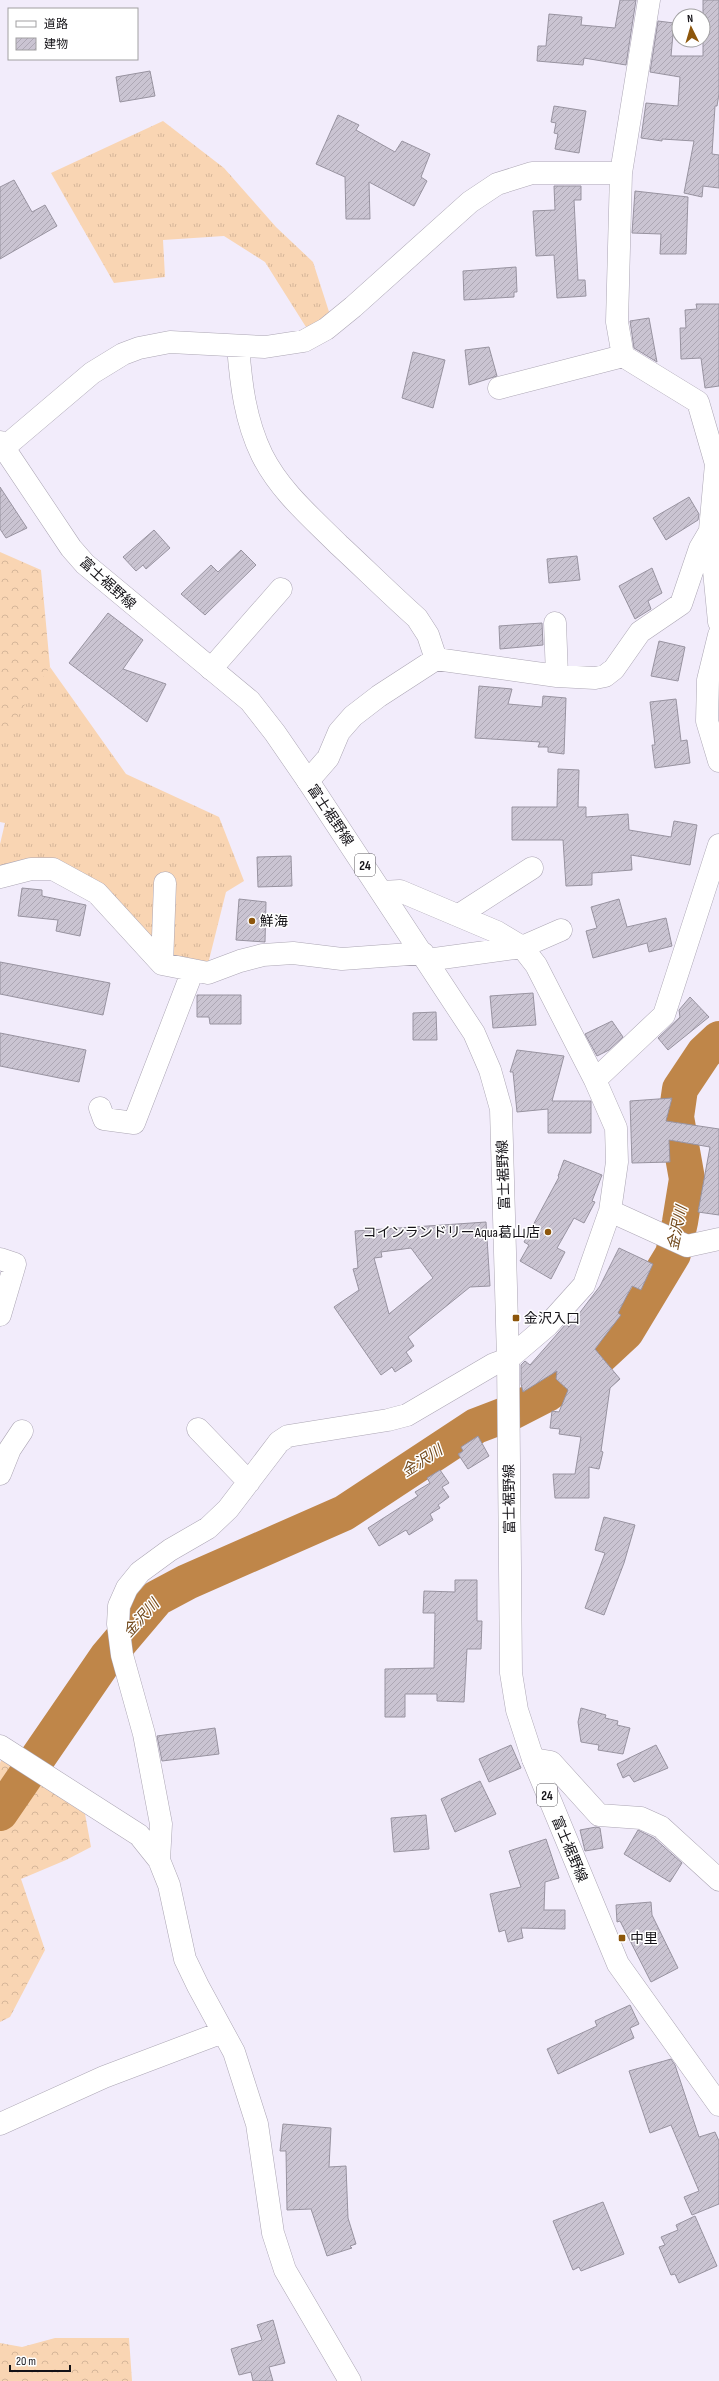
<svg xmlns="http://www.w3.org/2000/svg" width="719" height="2381" viewBox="0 0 719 2381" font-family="'Sofia Sans Condensed','Noto Sans JP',sans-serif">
<defs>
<pattern id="grass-tufts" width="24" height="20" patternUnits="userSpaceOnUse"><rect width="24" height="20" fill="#f9d5b3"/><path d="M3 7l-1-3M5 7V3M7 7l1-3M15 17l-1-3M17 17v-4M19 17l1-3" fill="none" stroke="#d5b699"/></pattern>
<pattern id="forest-crowns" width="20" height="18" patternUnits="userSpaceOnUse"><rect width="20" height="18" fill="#f9d5b3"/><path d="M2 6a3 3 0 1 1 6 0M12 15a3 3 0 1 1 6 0" fill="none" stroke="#d5b699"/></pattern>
<pattern id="building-hatch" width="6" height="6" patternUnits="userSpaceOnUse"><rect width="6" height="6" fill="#cac4d2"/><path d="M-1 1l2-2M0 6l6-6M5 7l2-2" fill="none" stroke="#ada7b4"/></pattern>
</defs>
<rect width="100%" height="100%" fill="#f2ecfb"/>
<path fill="url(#grass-tufts)" d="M163 121 224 168 276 227 313 262 331 318 306 327 265 262 224 236 163 240 165 277 114 283 51 173Z
M50 667 126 774 219 817 244 881 226 892 207 968 168 958 58 861 0 868V844L5 823 0 822V727Z"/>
<path fill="url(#forest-crowns)" d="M0 552 41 570 50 667 0 742Z
M2 1758 85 1814 91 1847 66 1860 21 1879 45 1950 10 2017 0 2022V1763Z
M55 2338H129L132 2381H0V2343L22 2347Z"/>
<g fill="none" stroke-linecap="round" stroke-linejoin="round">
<path stroke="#bf8649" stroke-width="36" d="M0 1813 107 1657 157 1598 187 1582 344 1513 476 1426 510 1413 547 1394 598 1358 626 1332 673 1254 680 1222 687 1179 676 1117 680 1089 704 1053 719 1039"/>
</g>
<path fill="url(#building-hatch)" stroke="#9893a0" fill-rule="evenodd" d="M620 0H636L626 65 584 58 583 65 537 61 538 46H546L549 14 582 17 581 25 615 28Z
M703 0H719V94L717 106H715L712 154 719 155V188L703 186 702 197 684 193 694 141 662 139V141L641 138 646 103 678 106 680 77 650 72 658 21 674 23 671 56H703Z
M150 71 155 96 120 102 116 77Z
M554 106 586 111 579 153 555 149 558 134 554 133 556 123 551 122Z
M338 115 359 125 356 130 395 152 402 141 430 154 421 177 427 181 414 206 369 182 370 219H346L345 177 316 164Z
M14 180 32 212 45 205 57 226 0 259V187Z
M554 186H581V200H574L578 280H585L586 296 557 298 554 255 536 256 533 211 555 210Z
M635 191 688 197 686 254H660L661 234 632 233Z
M516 267 517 292H514V297L464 300 463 271Z
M696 304H719V386L705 388 701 358 681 359 680 328H686L685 310 697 309Z
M649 318 657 362 634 348 630 321Z
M489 347 497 376 469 385 465 350Z
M413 352 445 360 433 408 402 398Z
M0 487 27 528 6 538 0 529Z
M689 497 699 514 698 520 666 540 653 518Z
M154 530 170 548 146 569 143 565 136 571 123 557Z
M241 550 256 565 205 615 181 594 211 565 218 572Z
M577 556 580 580 549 583 547 559Z
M652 568 662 593 648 601 651 609 635 619 619 586Z
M108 613 143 640 123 669 166 684 147 722 69 663Z
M542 623 543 645 500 649 499 626Z
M659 641 685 647 678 681 651 676Z
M479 686 512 689 508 704 542 707 543 696 566 698 564 754 548 752V747H538L540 742 475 738Z
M676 699 681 741 687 740 690 763 655 768 652 745H655L650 702Z
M558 769 579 770 578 807H586V817L628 814 629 830 671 837 674 821 697 825 690 865 631 855 632 870 592 873V885L566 886 563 840H512V807H557Z
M291 856 292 886 258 887 257 857Z
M22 888 42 890V896L86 905 80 936 56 931 58 920 18 916Z
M239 899 266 902 265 942 236 940Z
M619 899 627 927 666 918 672 946 649 952 647 943 593 958 586 931 597 928 591 907Z
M0 962 110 983 103 1015 0 994Z
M533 993 536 1025 493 1028 490 996Z
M197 995H241V1024H210L209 1017H197Z
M690 997 709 1017 668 1050 658 1038 680 1017 679 1010Z
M436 1012 437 1040H413V1013Z
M612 1021 623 1037 609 1050 597 1056 585 1034Z
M0 1033 86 1050 79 1082 0 1066Z
M517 1050 564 1056 552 1101H591V1133H548V1109L517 1112 513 1072H510Z
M672 1098 666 1121 719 1129V1215L698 1212 710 1147 669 1140 670 1162 632 1163 630 1101Z
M564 1160 602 1175 592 1201 595 1202 584 1223 574 1218 557 1248 565 1252 551 1279 520 1261 529 1245 524 1242 559 1177 558 1176Z
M486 1222 490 1286 470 1287 408 1337 414 1346 406 1352 412 1361 395 1372 392 1367 381 1375 334 1307 359 1290 353 1269 358 1268 355 1231ZM411 1248 433 1278 389 1314 374 1258 382 1257 381 1252Z
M619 1248 653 1264 641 1290 632 1286 618 1313 621 1315 595 1349 620 1379 610 1388 601 1451 603 1452 599 1469 589 1467V1498H555L553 1474H575L581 1437 559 1434 560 1429 550 1428 552 1411 559 1412 568 1390 556 1379 557 1371 523 1392 521 1384V1365L525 1361 530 1365 566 1324 569 1327 600 1286Z
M478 1436 489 1456 468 1469 458 1454 463 1451 461 1447Z
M440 1470 449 1483 442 1487 449 1497 438 1505 440 1508 430 1514 433 1520 409 1535 406 1530 379 1546 368 1528 418 1496 415 1492 430 1483 427 1478Z
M604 1517 635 1525 624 1563 604 1615 585 1608 605 1553 595 1550Z
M455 1580H477V1621H482L481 1649H467L464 1702 437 1701V1694H405V1717H385V1669L434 1668 435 1613H423L424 1591 455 1592Z
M581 1708 606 1715 605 1718 618 1721 617 1725 630 1728 623 1754 598 1750 599 1745 581 1742 578 1722Z
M215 1728 219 1754 162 1761 157 1736Z
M511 1745 521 1768 489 1782 479 1759Z
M656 1745 668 1768 634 1782 629 1775 623 1778 617 1764Z
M480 1781 496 1814 455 1832 441 1799Z
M426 1815 429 1849 394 1852 391 1818Z
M596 1827 600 1828 603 1848 585 1851 580 1830Z
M638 1830 654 1838 682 1863 670 1882 624 1854Z
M546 1839 559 1878 545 1882 544 1910H565V1929L521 1928 523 1938 508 1942 505 1930 499 1932 490 1894 521 1887 509 1851Z
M651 1902 652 1915 678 1968 651 1982 620 1921 617 1922 616 1905Z
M630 2005 639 2024 630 2028 634 2038 558 2074 547 2049 597 2026 595 2021Z
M671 2059 675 2065 699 2137 715 2132 719 2141V2204L692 2215 684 2197 699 2191 671 2125 650 2133 629 2071Z
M283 2124 331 2128 329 2167 346 2166 348 2218 356 2244 350 2246 352 2248 327 2256 311 2209 287 2210 286 2151H280Z
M603 2202 624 2254 581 2271 579 2267 573 2270 553 2221Z
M695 2216 717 2266 679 2283 675 2274 671 2275 659 2247 665 2245 661 2237 678 2230 676 2225Z
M273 2320 285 2363 269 2367 273 2381H253L251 2372 239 2375 231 2349 262 2340 257 2325Z"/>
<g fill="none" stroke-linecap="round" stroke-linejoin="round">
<g stroke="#aca6b4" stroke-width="23">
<path id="minor" d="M649 0 621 173 617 322 623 356 698 402 716 464 710 530 719 622
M238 346C241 384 245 420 262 455 280 491 311 517 339 545 365 569 390 594 417 618L428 635 436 659
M499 388 623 356
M0 451 92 373 123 354 139 348 170 342 265 347 304 341 326 329 353 307 470 202 497 184 532 173H621
M555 623 557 676
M719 635 708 680 707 721 719 761
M211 669 281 589
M308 781 328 758 339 732 353 716 379 696 436 659 557 676 595 678 605 676 614 669 640 632 681 604 700 548 710 531
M0 877 31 869H53L97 893 162 964 208 973 240 961 263 955 293 953 342 959 423 953
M459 915 532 868
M427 960 522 947 561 930
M162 964 165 883
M595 1080 664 1015 719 845
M100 1108 104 1119 134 1123 193 970
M610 1211 687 1246 719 1239
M0 1259 15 1264 0 1315
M198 1429 249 1482
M0 1474 10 1449 22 1431
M0 1746 139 1835 159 1860 169 1885 185 1959 198 1986 234 2052 257 2124 273 2233 285 2270 350 2381
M533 1759 551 1762 599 1815 641 1818 661 1827 719 1880
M159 1860 161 1824 144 1734 122 1655 118 1624 119 1606 127 1588 140 1572 170 1550 208 1528 228 1509 279 1442 288 1436 388 1420 407 1415 494 1364 508 1359 548 1325 584 1285 610 1211 617 1162 616 1128 595 1080 536 965 522 947 497 932 400 891 382 892
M0 2124 104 2077 223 2032"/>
</g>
<g stroke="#aca6b4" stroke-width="23">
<path id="major" d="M0 442 71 548 85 564 250 701 275 733 308 781 474 1033 490 1070 501 1109 508 1359 511 1673 517 1710 533 1759 618 1964 719 2105"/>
</g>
<use href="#minor" stroke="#fff" stroke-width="22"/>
<use href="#major" stroke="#fff" stroke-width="22"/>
</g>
<g fill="#8d560b" stroke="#fff" stroke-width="1.5">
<circle cx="252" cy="921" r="4"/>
<circle cx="548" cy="1232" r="4"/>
<rect x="512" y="1314" width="8" height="8" rx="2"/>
<rect x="618" y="1934" width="8" height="8" rx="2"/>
</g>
<g text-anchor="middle" stroke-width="3" stroke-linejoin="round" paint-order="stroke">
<g fill="#fff" stroke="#5a595d" stroke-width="1">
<rect x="355" y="854" width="20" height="22" rx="3"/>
<rect x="537" y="1784" width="20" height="22" rx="3"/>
</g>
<g font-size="13" font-weight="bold" fill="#141217">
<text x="365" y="870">24</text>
<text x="547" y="1800">24</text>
</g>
<g font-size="14" fill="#141217" stroke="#fff">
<text transform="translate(108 583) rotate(42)" y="5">富士裾野線</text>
<text transform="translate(331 815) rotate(56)" y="5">富士裾野線</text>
<text transform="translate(503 1175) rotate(-92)" y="5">富士裾野線</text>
<text transform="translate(509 1499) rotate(-91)" y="5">富士裾野線</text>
<text transform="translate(570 1849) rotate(67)" y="5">富士裾野線</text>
</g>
<g font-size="14" fill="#141217" stroke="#fff" text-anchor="start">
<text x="260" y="926">鮮海</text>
<text x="540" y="1237" text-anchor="end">コインランドリーAqua葛山店</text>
<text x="524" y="1323">金沢入口</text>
<text x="630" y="1943">中里</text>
</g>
<g font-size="15" font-style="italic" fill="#70481b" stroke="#fff">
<text transform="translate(677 1228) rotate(-78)" y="5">金沢川</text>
<text transform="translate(422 1461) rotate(-33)" y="5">金沢川</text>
<text transform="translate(141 1618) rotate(-48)" y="5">金沢川</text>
</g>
</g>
<rect x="8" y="8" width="130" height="52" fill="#ffffff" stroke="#a1a0a2"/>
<rect x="16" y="21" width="20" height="6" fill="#ffffff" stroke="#a1a0a2"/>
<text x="44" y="28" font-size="12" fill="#141217">道路</text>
<rect x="16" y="38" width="20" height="12" fill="url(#building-hatch)" stroke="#a1a0a2"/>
<text x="44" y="48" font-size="12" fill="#141217">建物</text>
<g transform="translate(691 28) rotate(355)"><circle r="19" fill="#ffffff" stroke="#a1a0a2"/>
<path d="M0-3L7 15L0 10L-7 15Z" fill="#8d560b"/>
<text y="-6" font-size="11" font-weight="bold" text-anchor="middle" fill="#141217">N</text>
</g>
<path d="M10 2365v6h60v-6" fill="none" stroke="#141217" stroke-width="2"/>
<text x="16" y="2365" font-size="12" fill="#141217" stroke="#ffffff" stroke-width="3" paint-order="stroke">20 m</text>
</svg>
